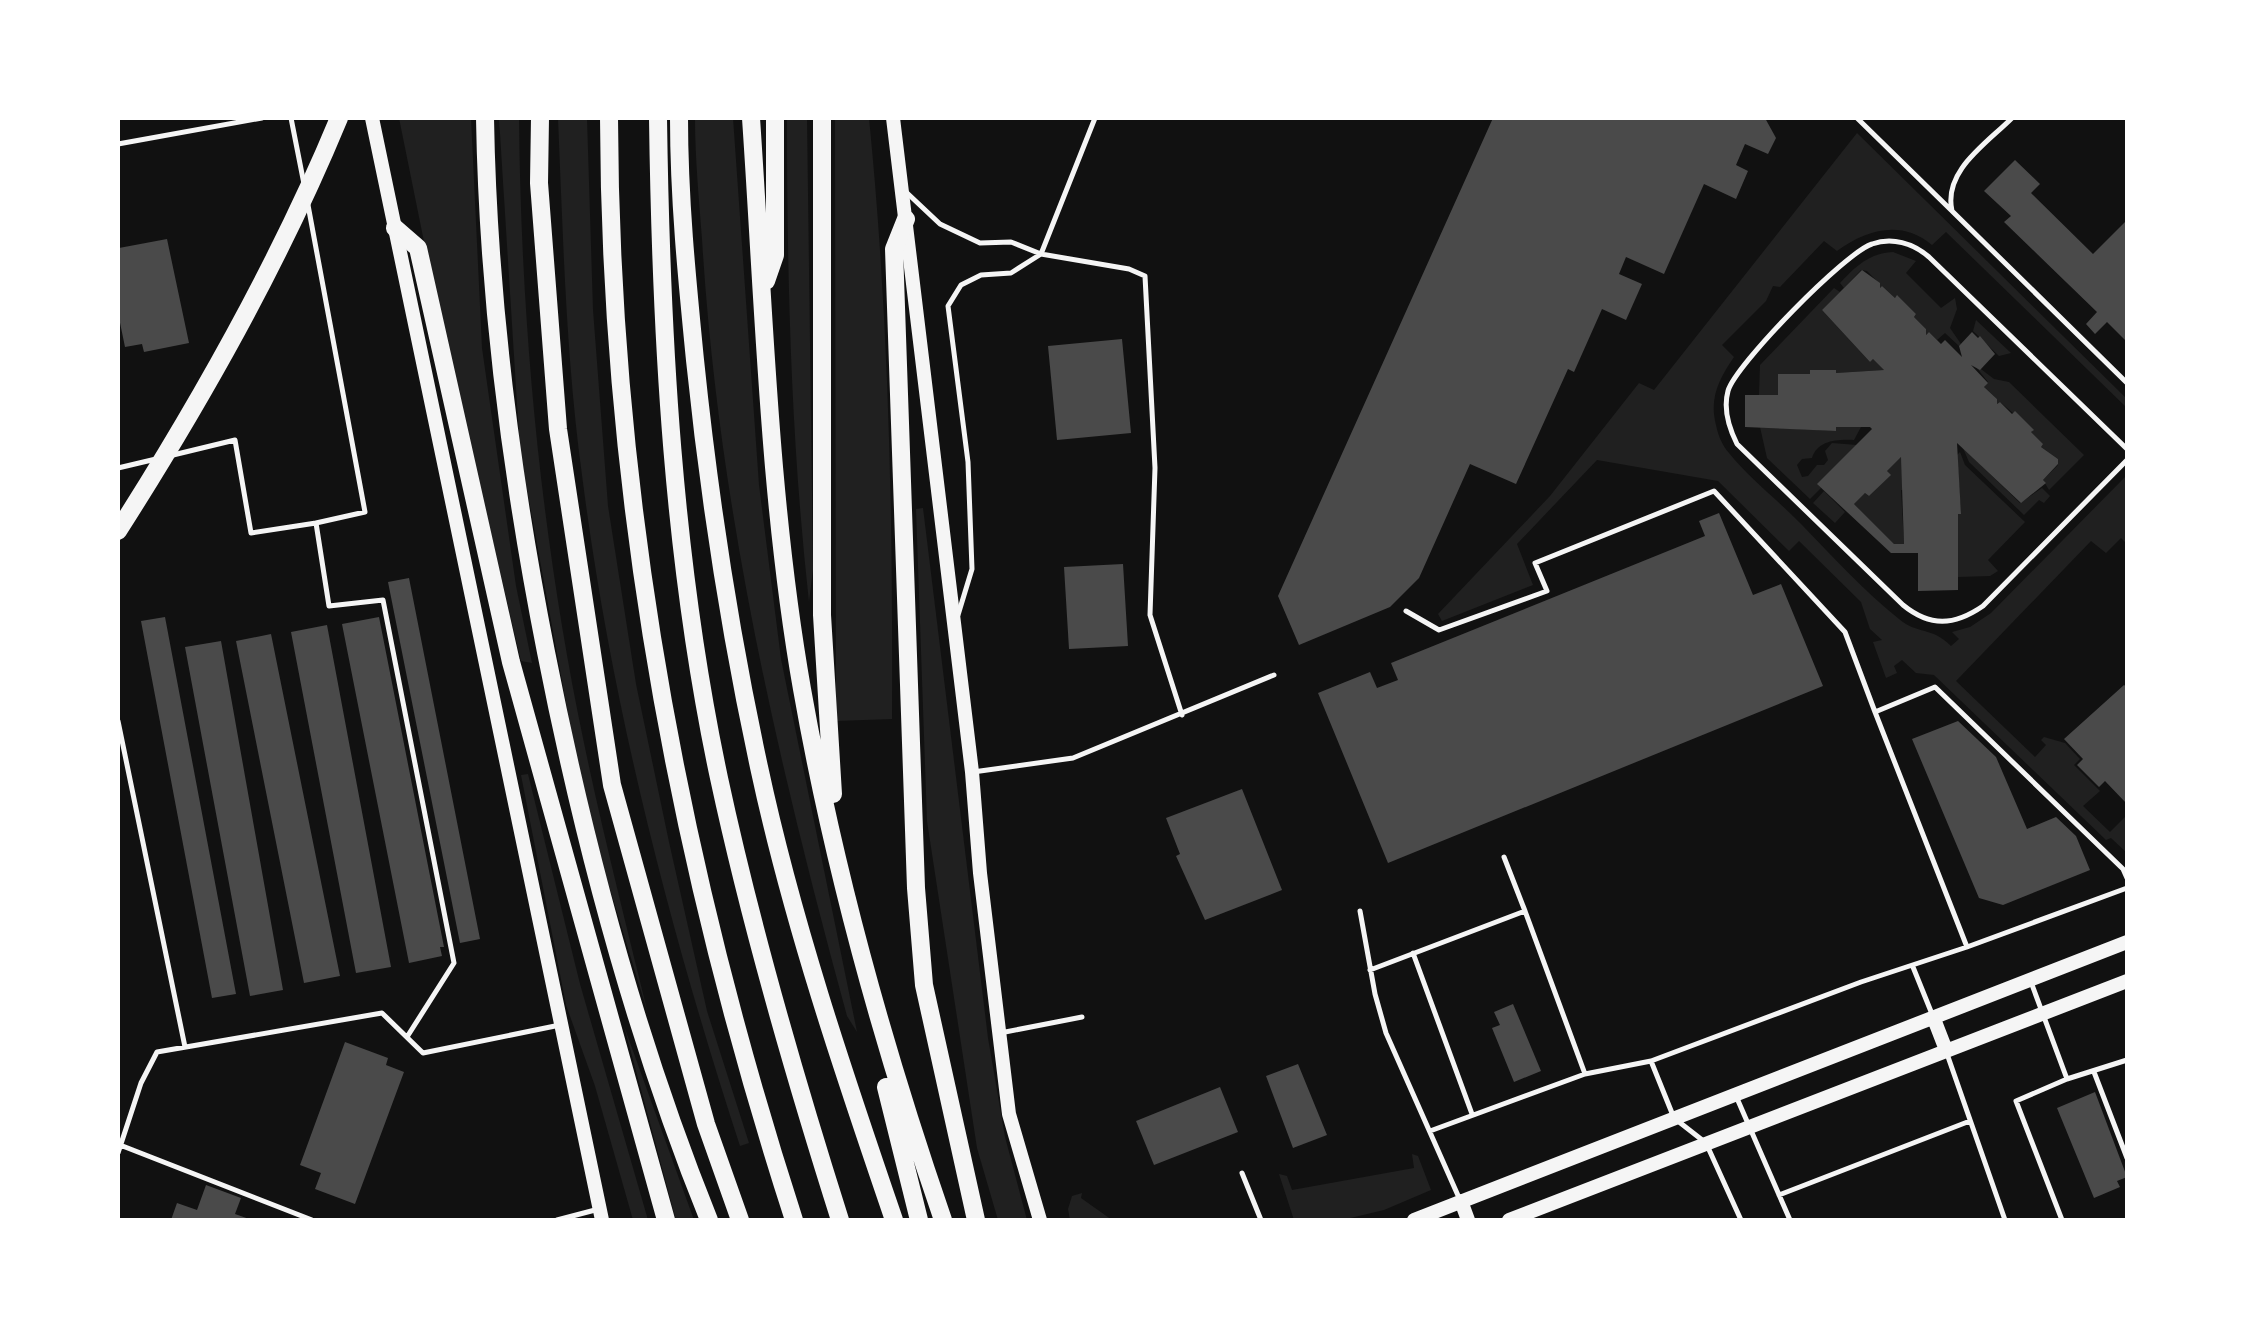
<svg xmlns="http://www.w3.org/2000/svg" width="2245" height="1338" viewBox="0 0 2245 1338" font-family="'Roboto Condensed',sans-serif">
<rect width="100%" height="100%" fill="#111"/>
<path fill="#202020" d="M399 118H471L482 348 516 586 532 663 521 661 434 291Z
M499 118H519C521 327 541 538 584 743 603 834 626 924 648 1014L599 853 573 741 520 451Z
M558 118H587L593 310 608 506 636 684 669 842 707 1011 749 1143 740 1146C669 928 611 703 582 475 566 357 563 237 558 118Z
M695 118H733L759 485 781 659 857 1032 847 1016C777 760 718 504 702 239 699 199 695 158 695 118Z
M787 118H807L813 569 809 602C791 440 787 280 787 118Z
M835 118H869C889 318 893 518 892 719L836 721Z
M1857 133 2127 399V408L1946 232 1932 245C1901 219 1866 230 1837 251L1824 241 1780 287 1773 286 1766 301 1722 345 1734 357C1719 379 1709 398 1716 425 1718 435 1722 445 1729 453 1750 479 1779 501 1803 526 1832 556 1864 591 1899 619 1918 635 1931 626 1951 646L1959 639 1952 632 1970 627 1991 613 2127 475V544L2121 538 2106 553 2091 541 1956 681 2035 757 2046 745 2041 740 2044 737 2065 743 2080 759 2074 765 2100 791 2083 806 2110 832 2127 815V853L2111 838 2106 840 1934 675 1916 673 1902 660 1894 666 1897 673 1886 678 1873 642 1882 640 1870 629 1861 602 1799 541 1789 551 1718 481 1597 460 1517 544 1533 585 1442 621 1438 614 1550 496 1639 383 1654 390Z
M1893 252 1916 261 1906 273 1941 308 1955 298 1957 309 1950 328 1961 344 1959 346 1945 333 1937 340 1929 332 1926 335V329L1914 317 1916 314 1898 296 1895 298 1882 286 1880 288 1879 283 1867 271 1861 270 1844 288 1840 283C1855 267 1869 253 1893 252Z
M1834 288 1840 292 1822 310 1870 362 1873 359 1884 370 1836 373V370H1810V374H1778V395H1759L1760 365Z
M1976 320 2011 353 1999 356 1973 331Z
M1973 363 1994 379 2009 382 2084 455 2049 490 2043 480 2058 465V459L2041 447 2031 432 2033 430 2000 402 1997 404V399L1984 387 1988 382Z
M1760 427 1835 431 1836 427H1861L1854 440C1836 439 1817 441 1812 458L1802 459 1797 465 1802 477 1808 476 1817 465H1824L1828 460 1825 451 1832 443 1857 445 1818 484 1821 488 1810 499 1767 458Z
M1963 448 2020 503 2042 488 2050 496 2044 503 2039 500 2024 515 1969 462Z
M1960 452 1965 465 2025 522 1988 560 1998 571 1990 576 1958 577V514L1961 513 1957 455Z
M1901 457 1904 460V490H1901L1904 544H1894L1854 504 1865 493 1869 496 1890 475 1887 471Z
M1824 491 1845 512 1835 523 1813 503Z
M923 508 988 1038 1005 1137 1027 1220H998L977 1148 927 821 916 509Z
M528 774 580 984 648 1220H633L595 1086 566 1005 521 775Z
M624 1026 694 1220H676Z
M1412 1154 1418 1156 1431 1190 1384 1210 1342 1220H1294L1279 1174 1287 1176 1292 1190 1414 1168Z
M1082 1193 1081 1198 1112 1220H1070L1068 1209 1072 1196Z"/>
<path fill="#4a4a4a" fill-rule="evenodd" d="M1493 118H1765L1776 138 1768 154 1745 144 1736 165 1748 171 1736 199 1704 184 1664 274 1626 257 1619 274 1642 284 1626 320 1602 309 1574 372 1568 369 1516 484 1470 464 1419 578 1390 607 1299 645 1278 596Z
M2015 160 2040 184 2031 193 2093 254 2127 220V342L2107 322 2095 334 2086 324 2097 312 2004 222 2011 216 1984 191Z
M167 239 189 343 144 352 142 344 125 347 118 313 119 248Z
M1862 270 1880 283V288L1882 286 1895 298 1897 295 1916 314 1914 317 1926 329V335L1929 332 1941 344 1945 340 1962 357 1959 346 1972 332 1978 338 1980 336 1995 354 1980 370 1971 365 1988 383 1984 387 1997 399V404L2000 402 2012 414 2015 411 2034 430 2031 432 2043 444 2041 447 2058 459V464L2043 480 2046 483 2021 503 1957 443 1961 514H1958V590L1918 591V553H1891L1817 484 1872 429 1870 427H1836V431L1745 427V395H1778V374H1810V370H1836V373L1884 370 1873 359 1870 362 1822 310ZM1901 457 1904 544H1894L1854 504 1865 493 1869 496 1891 475 1887 471Z
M1122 339 1131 433 1057 440 1048 346Z
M1719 513 1753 595 1781 584 1823 686 1388 863 1318 693 1370 672 1377 688 1398 680 1391 663 1705 536 1699 521Z
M1123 564 1128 646 1069 649 1064 567Z
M409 578 480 939 460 943 388 582Z
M165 617 236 994 212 998 141 621Z
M379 617 444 947H440L442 956 409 963 342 624Z
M327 625 391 967 356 973 291 632Z
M271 634 340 976 304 983 236 641Z
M221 641 283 990 250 996 185 647Z
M2124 685 2127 687V804L2105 781 2099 787 2077 765 2083 759 2064 739Z
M1958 721 1996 757 2027 829 2056 817 2076 836 2090 870 2003 905 1979 898 1912 739Z
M1242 789 1282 890 1205 920 1176 856 1180 854 1166 818Z
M1513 1004 1541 1071 1514 1082 1492 1028 1500 1025 1494 1012Z
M345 1042 388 1058 386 1065 404 1072 355 1204 315 1189 321 1173 300 1165Z
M1298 1064 1327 1135 1293 1148 1266 1076Z
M1220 1087 1238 1132 1154 1165 1136 1121Z
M2095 1092 2127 1177 2117 1181 2120 1187 2094 1198 2057 1108Z
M206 1185 241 1198 235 1214 252 1220H171L177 1203 197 1210Z"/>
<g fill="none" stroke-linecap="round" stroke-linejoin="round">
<path stroke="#f5f5f5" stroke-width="5" d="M291 118 304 184
M1857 118 1951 210
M2012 118C1986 144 1943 171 1952 211L2127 383
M118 144 262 118
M906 192 940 224 980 243 1011 242 1041 254 1129 269 1145 276 1155 468 1150 615 1182 715
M308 205 365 512 316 523 329 606 383 600 454 963 407 1037
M2127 449 1929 257C1913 243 1892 237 1872 244 1846 252 1735 365 1728 391 1723 409 1729 428 1737 444L1903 605C1930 627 1954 626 1983 606L2127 460
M169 456 235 440 251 533 316 523
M118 468 156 459
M1406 611 1439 630 1547 591 1535 563 1714 491 1845 632 1875 712 1935 687 2123 869 2127 878
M958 615 972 569 968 462 948 306 961 285 981 275 1011 273 1041 254 1095 118
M118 721 185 1047
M973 772 1073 758 1274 675
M1360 911 1375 994 1386 1033 1460 1200
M1525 911 1585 1074
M1967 947 2127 888
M1413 953 1472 1114
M1913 967 1932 1014
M1370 970 1525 911 1504 857
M2031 982 2067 1079
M1000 1033 1082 1017
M1946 1051 2005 1220
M2094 1072 2127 1158
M1736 1096 1790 1220
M1430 1131 1585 1074 1651 1061
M120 1145 312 1220
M118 1153 141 1083 157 1052 382 1013 423 1053 560 1025
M1242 1173 1261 1220
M1779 1195 1970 1121
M557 1220 599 1209
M1741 1220 1706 1143 1674 1118 1651 1061 1861 982 1967 947 1875 712
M2062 1220 2016 1101 2067 1079 2127 1060"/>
<path stroke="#f5f5f5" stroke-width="14" d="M372 118 602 1220
M893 118 972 772 980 873 1009 1114 1040 1220
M1934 1019 1946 1050
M1461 1201 1468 1220
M1414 1220 2127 942
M1509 1220 2127 981"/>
<path stroke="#f5f5f5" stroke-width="18" d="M485 118C488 298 511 475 546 652 584 845 635 1037 709 1220
M540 118 539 183 558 429 612 785 706 1124 740 1220
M609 118C610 495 678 862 794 1220
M658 118C661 338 673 562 719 778 751 927 794 1075 840 1220
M679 118C679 199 687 279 695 360 709 496 730 633 759 767 792 921 843 1071 894 1220
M751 118C764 308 769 501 802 689 834 871 883 1046 943 1220
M822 118V615L833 794
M906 219 894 249 916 888 924 985 976 1220
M395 228 418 248 511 662 666 1220
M766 281 775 255V118
M118 531C202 399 279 263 339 118
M886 1087 919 1220"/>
</g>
<rect width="2245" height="1338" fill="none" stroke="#ffffff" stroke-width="240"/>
</svg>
